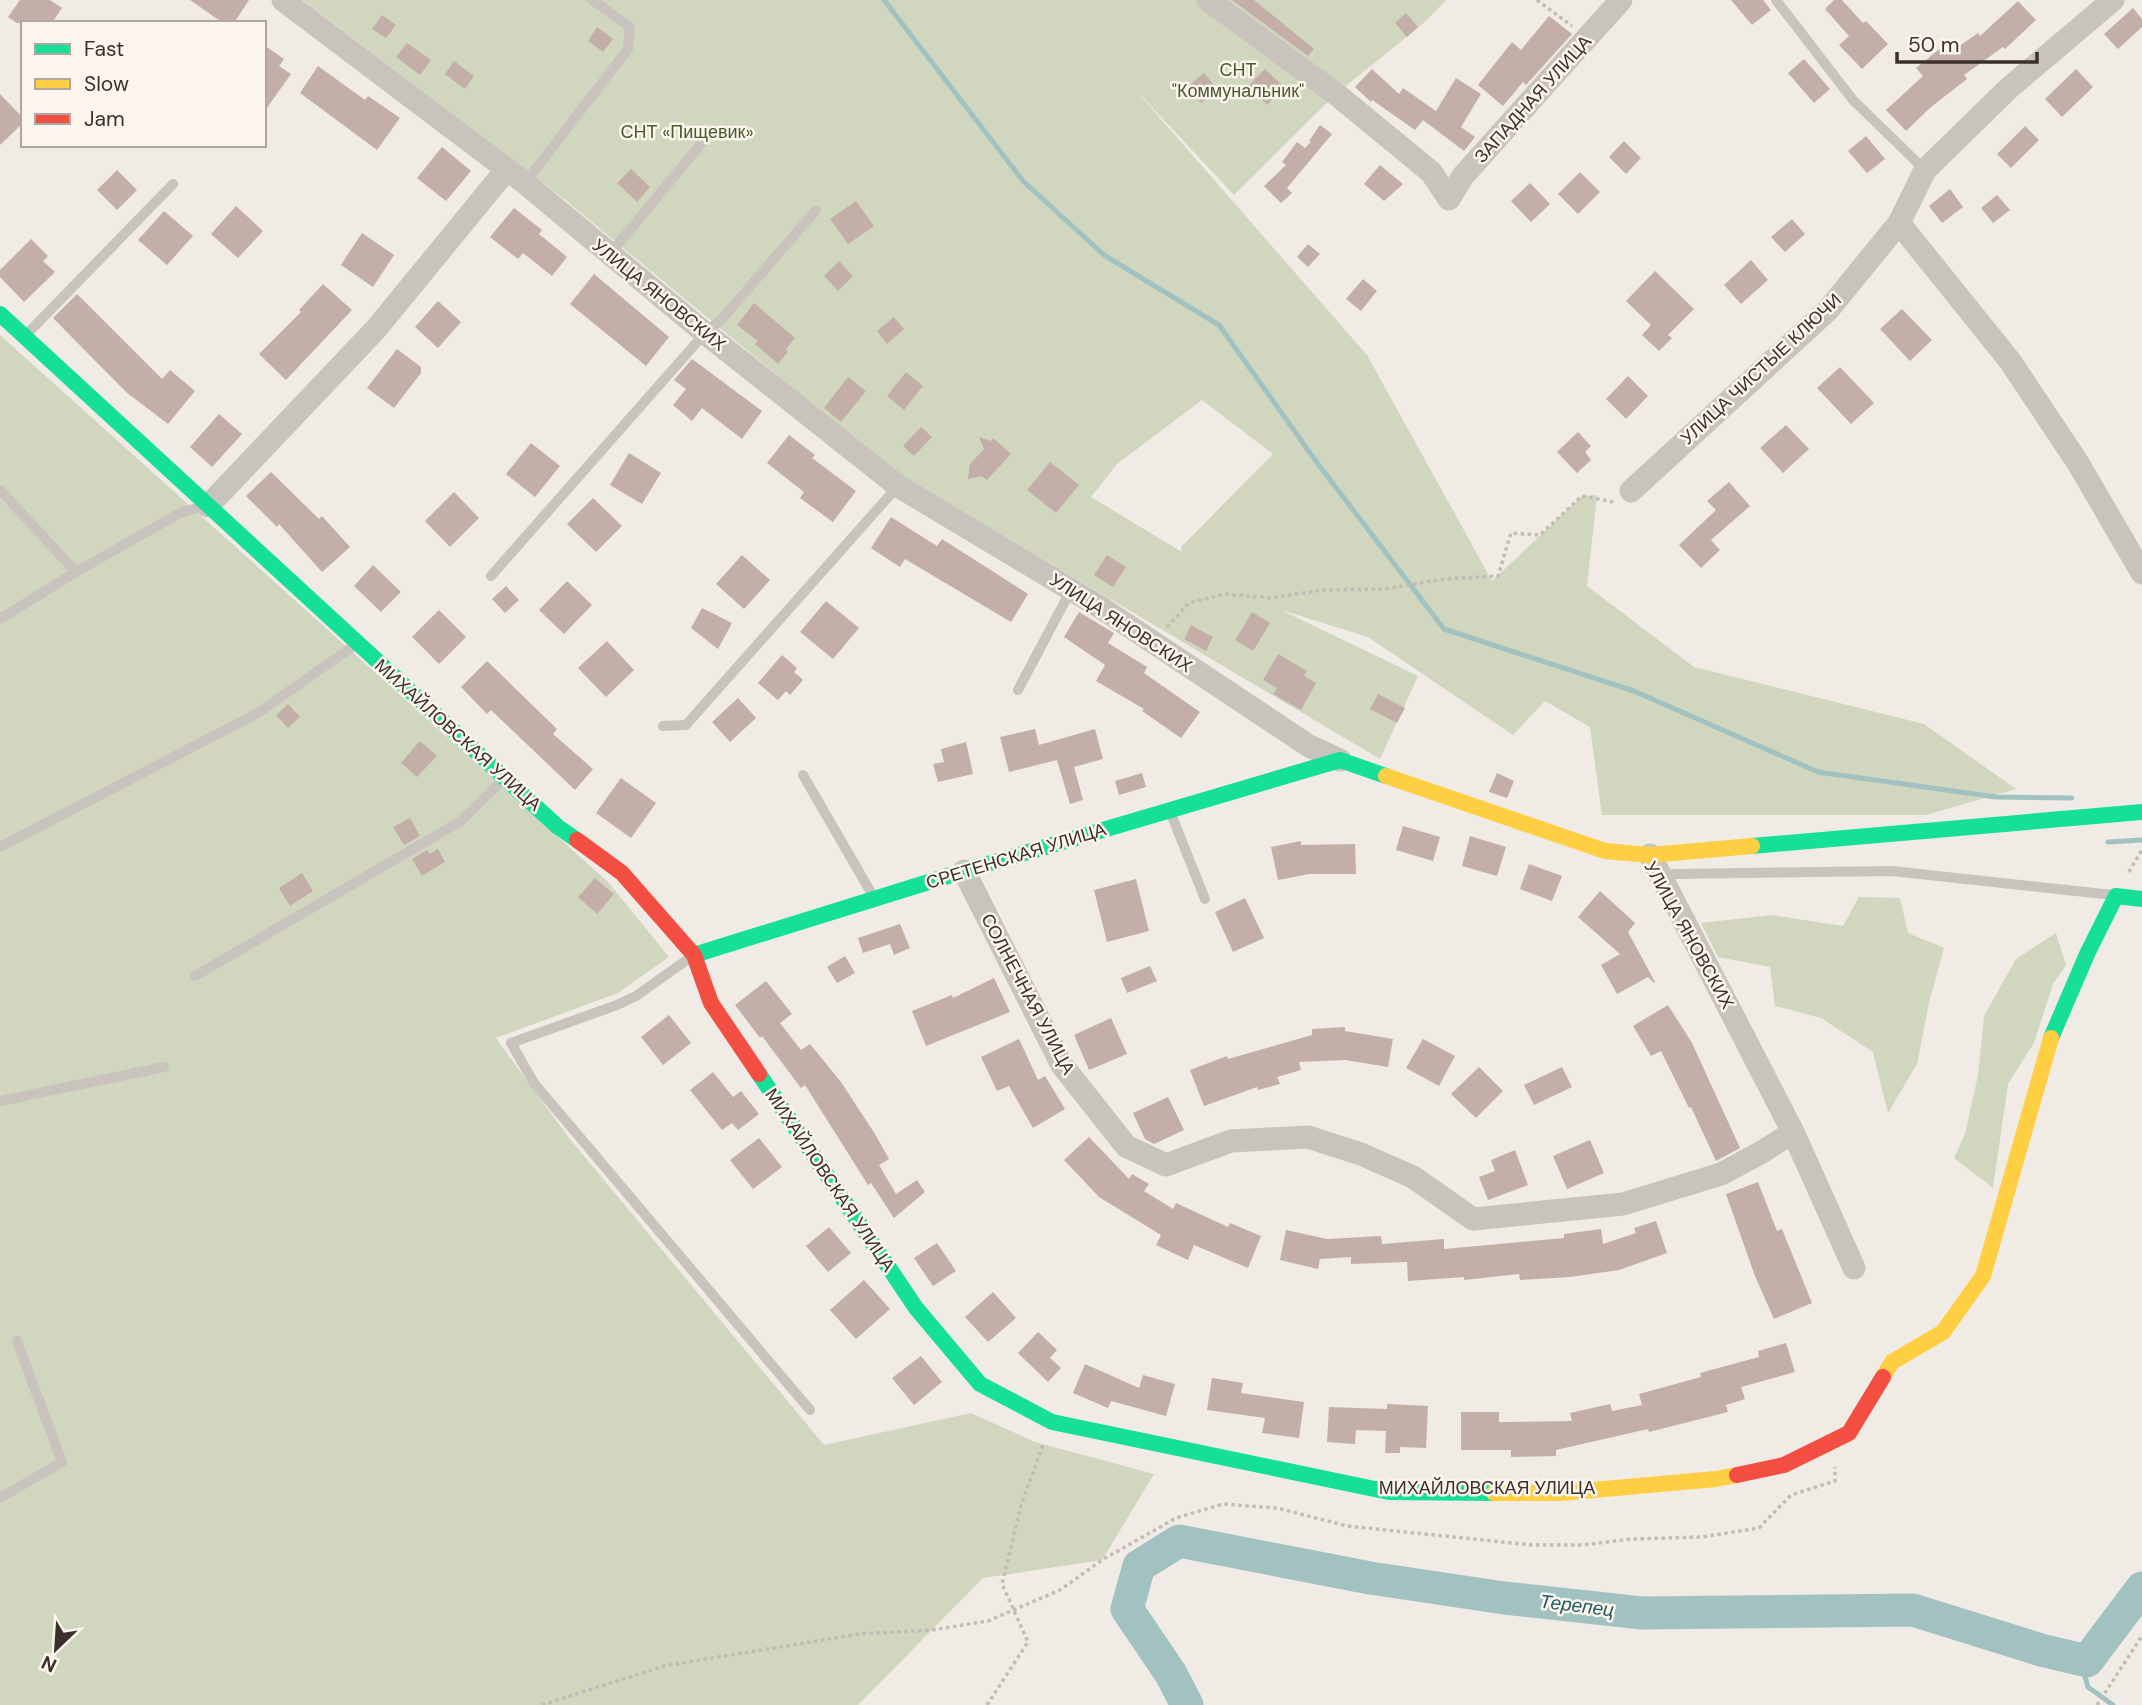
<svg xmlns="http://www.w3.org/2000/svg" width="2142" height="1705" viewBox="0 0 2142 1705" font-family="'DM Sans',sans-serif">
<rect width="100%" height="100%" fill="#f0ebe5"/>
<path fill="#d1d6bf" fill-rule="evenodd" d="M303 0H1446L1426 21 1336 94 1234 195 1132 86 1367 355 1492 581 1582 496 1597 495 1587 586 1694 667 1924 724 2016 789 1926 815H1602L1590 727 1545 701 1513 735 1368 637 1281 610 1418 676 1380 759 889 468 564 199ZM1202 400 1273 454 1181 547 1182 552 1091 497 1117 464Z
M0 335 608 882 669 957 618 993 496 1038 569 1138 824 1445 971 1413 1035 1442 1154 1474 1102 1560 983 1578 858 1705H0Z
M1859 897 1900 898 1908 933 1944 948 1929 1003 1917 1064 1888 1113 1873 1052 1821 1018 1775 1006 1770 967 1718 957 1701 923 1771 915 1843 926Z
M2056 933 2066 965 2053 984 2034 1043 2008 1084 1993 1188 1954 1158 1965 1134 1978 1075 1984 1016 2016 959Z"/>
<g fill="none" stroke-linecap="round" stroke-linejoin="round">
<path stroke="#a1c2c1" stroke-width="5" d="M884 0 1023 181 1104 255 1219 325 1318 464 1444 629 1634 691 1818 772 1996 797 2072 798
M2108 842 2142 840
M2080 1659 2088 1687 2113 1705"/>
<path stroke="#a1c2c1" stroke-width="33" d="M1187 1705 1171 1674 1127 1609 1139 1566 1179 1541 1370 1578 1504 1598 1642 1613 1913 1610 2041 1650 2087 1661 2142 1588"/>
</g>
<path fill="#c3afa7" d="M20 0H50L62 8 52 23H17L8 17Z
M190 0H249L234 23H223Z
M1232 0H1254L1314 49 1308 56Z
M1731 0H1763L1771 10 1752 25Z
M1834 0H1842L1863 23 1866 21 1888 44 1862 69 1839 45 1849 36 1825 9Z
M2018 1 2036 20 2005 49 2003 47 1964 75 1967 79 1931 107 1906 131 1886 110 1923 76 1916 68 1942 47 1948 54 1978 33 1980 36Z
M2133 8 2142 19V27L2118 49 2104 34Z
M1406 13 1418 27 1407 37 1395 23Z
M382 15 396 25 386 38 372 29Z
M1549 16 1572 34 1526 85 1523 82 1503 106 1478 85 1512 42 1521 50Z
M597 27 613 39 603 52 588 41Z
M407 43 431 60 420 75 396 57Z
M264 45 284 59 279 66 291 74 264 112Z
M1804 59 1830 89 1814 103 1788 73Z
M454 61 474 76 465 89 445 74Z
M318 66 365 100 368 96 400 118 377 150 300 93Z
M1265 69 1284 87 1267 105 1248 86Z
M1372 69 1399 94 1403 88 1436 111 1456 78 1481 94 1461 127 1475 137 1464 151 1423 120 1415 130 1372 100 1371 102 1355 87Z
M2076 69 2093 87 2062 117 2045 99Z
M1204 73 1218 90 1201 103 1187 87Z
M0 94 23 118V123L0 145Z
M1320 125 1332 134 1287 188 1292 193 1281 203 1264 186 1286 165 1282 162 1297 142 1305 148 1311 142 1309 141Z
M2025 126 2039 140 2011 168 1997 154Z
M1866 136 1885 159 1867 173 1848 151Z
M1624 141 1641 158 1626 174 1609 157Z
M442 147 471 171 446 201 417 178Z
M1380 165 1403 184 1384 201 1364 184Z
M631 169 650 187 637 202 617 183Z
M117 170 137 190 117 210 97 190Z
M1580 172 1600 192 1578 214 1558 194Z
M1530 183 1550 204 1531 222 1511 201Z
M1950 189 1963 207 1942 223 1929 206Z
M1997 195 2010 210 1993 223 1981 208Z
M856 201 874 226 848 244 830 219Z
M236 206 263 231 238 258 211 234Z
M514 208 542 230 539 234 567 257 552 276 523 253 518 259 490 237Z
M164 211 193 236 167 265 138 240Z
M1792 219 1805 234 1785 252 1771 237Z
M362 233 394 255 373 287 341 265Z
M31 239 48 256 43 261 55 272 24 302 0 277V270Z
M1308 244 1320 254 1308 267 1297 257Z
M1751 260 1768 280 1741 304 1724 285Z
M839 261 853 276 838 291 824 276Z
M1655 271 1694 309 1668 335 1672 338 1659 351 1642 335 1651 325 1626 301Z
M594 274 669 337 646 366 570 304Z
M1363 279 1377 291 1361 311 1346 299Z
M323 284 352 310 286 380 259 354 301 312 299 310Z
M77 294 162 379 170 370 195 391 168 424 126 392 53 318Z
M438 301 461 322 438 348 415 327Z
M754 303 795 338 786 349 788 352 778 364 755 344 758 341 737 325Z
M1902 309 1932 340 1910 361 1880 329Z
M894 317 904 329 887 344 877 331Z
M397 349 421 367V373L394 408 367 388Z
M692 359 762 411 742 439 702 408 692 421 673 405 686 389 674 380Z
M1840 367 1874 403 1851 424 1817 388Z
M906 372 923 386 904 410 887 396Z
M1628 376 1648 396 1626 419 1606 399Z
M848 377 866 391 841 422 824 408Z
M219 414 242 434 212 467 190 447Z
M1786 425 1809 449 1783 473 1760 448Z
M921 427 932 437 914 456 903 446Z
M1578 432 1591 446 1585 452 1591 460 1577 473 1557 452Z
M789 435 815 455 812 458 856 491 833 522 800 498 804 492 767 463Z
M979 437 991 441 993 438 1011 454 987 480 982 476 968 479 970 464 984 449Z
M531 443 560 466 535 497 506 474Z
M629 453 661 473 642 504 610 485Z
M1050 462 1079 485 1056 513 1027 490Z
M271 472 319 519 322 516 350 547 322 572 279 524 277 527 246 496Z
M1729 482 1750 506 1711 540 1720 550 1701 568 1679 545 1716 510 1707 501Z
M454 492 479 518 450 547 425 521Z
M593 498 622 526 596 552 567 524Z
M891 517 937 546 942 539 1028 594 1011 622 905 559 900 567 871 548Z
M742 555 770 580 744 609 716 584Z
M1107 555 1126 567 1113 587 1094 575Z
M373 565 401 592 381 612 354 586Z
M567 581 592 605 564 634 539 610Z
M506 586 519 600 505 613 492 599Z
M826 601 859 628 833 659 800 632Z
M702 608 732 623 718 649 691 628Z
M439 610 466 637 439 664 412 637Z
M1079 612 1114 633 1108 643 1147 667 1144 673 1200 712 1181 738 1142 711 1144 709 1096 681 1105 665 1064 637Z
M1252 612 1270 623 1253 651 1235 640Z
M1191 625 1213 637 1206 651 1184 639Z
M607 641 634 670 606 697 578 668Z
M1278 654 1307 671 1304 676 1316 683 1301 710 1273 694 1277 688 1263 680Z
M782 655 797 668 794 672 803 680 790 695 786 691 778 700 758 683Z
M487 661 557 729 553 734 593 769 575 790 491 710 487 714 461 687Z
M1378 694 1405 708 1397 723 1370 709Z
M738 698 756 718 730 742 712 722Z
M288 704 300 717 288 728 276 715Z
M1035 729 1039 745 1095 729 1103 759 1074 767 1083 800 1070 804 1057 760 1009 772 1000 737Z
M420 741 437 756 417 777 401 763Z
M966 742 973 774 938 782 933 764 944 762 941 749Z
M1142 773 1146 787 1119 795 1115 781Z
M1497 773 1514 781 1507 798 1489 792Z
M621 778 656 803 631 838 596 813Z
M410 818 420 836 404 845 393 827Z
M1403 826 1440 837 1433 861 1396 850Z
M1470 836 1506 847 1497 876 1462 866Z
M1301 841V845L1355 844 1356 874H1309L1278 880 1271 847Z
M438 849 445 862 422 876 412 859 427 850 430 854Z
M1529 864 1562 876 1552 901 1520 889Z
M302 873 313 891 290 906 279 888Z
M595 878 614 894 597 914 578 897Z
M1136 879 1149 931 1107 942 1094 890Z
M1600 891 1635 923 1628 932 1655 982 1654 983 1648 977 1617 994 1601 965 1620 954 1578 917Z
M1245 898 1264 938 1233 952 1215 912Z
M900 924 910 948 894 955 890 944 863 953 858 938Z
M845 956 855 973 837 983 827 967Z
M1150 966 1157 981 1127 993 1121 978Z
M994 978 1010 1012 926 1046 912 1011 952 995 953 998Z
M766 981 792 1014 780 1023 801 1050 810 1044 841 1082 875 1134 889 1159 879 1165 896 1194 917 1180 925 1192 894 1218 871 1183 868 1185 805 1085 801 1088 762 1036 760 1038 735 1005Z
M1668 1005 1692 1043 1740 1148 1716 1161 1691 1107 1689 1108 1661 1051 1651 1056 1633 1026Z
M669 1015 691 1043 663 1065 641 1037Z
M1111 1018 1127 1054 1089 1070 1074 1035Z
M1345 1027V1031L1393 1039 1388 1067 1345 1060 1299 1062 1301 1070 1277 1077 1280 1084 1258 1090 1257 1087 1204 1106 1190 1070 1227 1056 1228 1059 1312 1035V1029Z
M1019 1039 1038 1080 1045 1076 1065 1109 1033 1128 1009 1086 997 1091 981 1057Z
M1423 1039 1455 1056 1439 1086 1406 1068Z
M1479 1067 1503 1091 1476 1118 1451 1094Z
M1562 1067 1572 1087 1534 1105 1524 1085Z
M713 1072 733 1097 741 1091 759 1114 738 1130 732 1123 722 1130 690 1090Z
M1168 1097 1184 1130 1154 1144 1145 1139 1133 1113Z
M1089 1137 1129 1179 1132 1174 1149 1184 1144 1191 1173 1209 1176 1203 1228 1227 1230 1223 1261 1236 1248 1268 1194 1245 1188 1260 1156 1245 1161 1235 1099 1197 1064 1160Z
M759 1138 782 1167 753 1189 730 1160Z
M1590 1140 1604 1173 1567 1189 1553 1156Z
M1515 1150 1528 1185 1488 1200 1479 1177 1495 1171 1491 1160Z
M1758 1182 1777 1231 1782 1229 1812 1303 1774 1319 1755 1276 1726 1194Z
M1656 1221 1667 1253 1619 1270 1570 1277 1520 1280 1519 1274 1464 1280V1277L1408 1281 1407 1262 1351 1264V1257L1320 1259 1318 1269 1280 1260 1286 1230 1327 1239 1381 1236 1382 1244 1444 1239V1249L1564 1238V1234L1601 1229 1603 1244 1636 1233 1634 1228Z
M829 1227 851 1253 828 1272 806 1246Z
M937 1243 956 1271 933 1286 914 1258Z
M864 1280 890 1309 856 1339 830 1310Z
M993 1292 1016 1318 988 1342 965 1317Z
M1038 1332 1057 1350 1050 1358 1061 1368 1048 1382 1018 1353Z
M1786 1343 1795 1372 1741 1387 1745 1399 1726 1405 1728 1412 1649 1432 1648 1429 1556 1450V1456L1511 1457V1450H1461V1412H1499V1422L1572 1421 1570 1413 1610 1404 1612 1411 1642 1405 1639 1394 1701 1377 1700 1373 1759 1357 1758 1351Z
M921 1356 942 1382 914 1405 892 1378Z
M1085 1364 1139 1388 1143 1375 1175 1384 1166 1416 1111 1401 1108 1408 1073 1393Z
M1212 1378 1243 1383 1241 1393 1304 1402 1299 1438 1262 1433 1265 1418 1207 1410Z
M1387 1404 1428 1406 1426 1448 1400 1447V1453H1385L1386 1431 1356 1430 1355 1444 1327 1442 1329 1407 1387 1409Z"/>
<g fill="none" stroke-linecap="round" stroke-linejoin="round">
<path stroke="#c2bbb6" stroke-width="3.5" stroke-dasharray="3.5 3.5" stroke-linecap="butt" d="M1537 0 1572 26
M1167 627 1189 603 1225 594 1271 598 1323 590 1384 589 1444 579 1498 576 1511 533 1540 535 1582 496 1614 502
M2129 872 2142 850
M542 1705 664 1666 859 1634 932 1630 988 1621 1060 1590 1102 1560 1176 1518 1223 1504 1277 1508 1347 1526 1532 1545H1583L1631 1539 1702 1537 1759 1528 1791 1495 1835 1481V1467
M987 1705 1028 1642 1002 1584 1021 1505 1043 1445
M2097 1705 2142 1636"/>
<path stroke="#c9c3be" stroke-width="10" d="M1776 0 1853 100 1925 170
M525 183 628 49 630 27 592 0
M610 254 709 134
M26 335 173 184
M0 490 76 572
M491 576 705 333 721 320 816 210
M0 619 76 572 182 512 201 507
M1018 690 1071 590
M663 726 686 725 898 486
M803 775 873 896
M1171 814 1205 899
M0 847 258 713 355 645
M1661 877 1673 874 1892 871 2113 895
M691 957 636 996 617 1005 511 1043 534 1083 810 1410
M195 976 461 821 503 780
M0 1101 164 1067
M0 1498 62 1462 17 1341"/>
<path stroke="#c9c3be" stroke-width="23" d="M283 0 525 183 705 333 898 486 1100 607 1309 746 1340 760
M1208 0 1336 94 1431 172 1449 199 1463 176 1621 0
M1899 223 2010 361 2078 463 2142 573
M1631 491 1828 310 1899 223 1925 170 2009 88 2113 0
M208 506 376 329 507 169
M1650 855 1793 1132 1854 1268
M964 871 1062 1065 1126 1146 1166 1165 1231 1141 1308 1137 1361 1154 1413 1177 1473 1219 1623 1204 1721 1174 1762 1152 1793 1132"/>
<path stroke="#16e098" stroke-width="16" d="M0 314 558 827 577 840
M1752 846 2142 812
M694 955 964 871 1340 760 1386 776
M2051 1038 2088 952 2116 896 2142 899
M759 1074 916 1308 980 1384 1052 1422 1389 1492 1494 1493"/>
<path stroke="#ffcf43" stroke-width="16" d="M1386 776 1605 851 1650 855 1752 846
M1883 1377 1892 1362 1943 1332 1983 1276 2051 1038
M1494 1493H1560L1716 1479 1737 1475"/>
<path stroke="#f24e42" stroke-width="16" d="M577 840 622 873 694 955 711 1003 759 1074
M1737 1475 1784 1465 1849 1433 1883 1377"/>
</g>
<g text-anchor="middle" stroke-width="5" stroke-linejoin="round" paint-order="stroke">
<g font-size="18" fill="#4a5a2e" stroke="#fbf5ee">
<text x="1238" y="76">СНТ<tspan x="1238" dy="21">"Коммунальник"</tspan></text>
<text x="687" y="138">СНТ «Пищевик»</text>
</g>
<g font-size="18" fill="#3b302b" stroke="#fbf5ee">
<text transform="translate(1533 99) rotate(-48)" y="6">ЗАПАДНАЯ УЛИЦА</text>
<text transform="translate(659 295) rotate(39)" y="6">УЛИЦА ЯНОВСКИХ</text>
<text transform="translate(1761 369) rotate(-43)" y="6">УЛИЦА ЧИСТЫЕ КЛЮЧИ</text>
<text transform="translate(1121 623) rotate(33)" y="6">УЛИЦА ЯНОВСКИХ</text>
<text transform="translate(458 735) rotate(42)" y="6">МИХАЙЛОВСКАЯ УЛИЦА</text>
<text transform="translate(1016 856) rotate(-17)" y="6">СРЕТЕНСКАЯ УЛИЦА</text>
<text transform="translate(1689 935) rotate(61)" y="6">УЛИЦА ЯНОВСКИХ</text>
<text transform="translate(1028 994) rotate(62)" y="6">СОЛНЕЧНАЯ УЛИЦА</text>
<text transform="translate(830 1180) rotate(56)" y="6">МИХАЙЛОВСКАЯ УЛИЦА</text>
<text x="1487" y="1494">МИХАЙЛОВСКАЯ УЛИЦА</text>
</g>
<g font-size="19" font-style="italic" fill="#1f5a5e" stroke="#fbf5ee">
<text transform="translate(1577 1605) rotate(7)" y="7">Терепец</text>
</g>
</g>
<rect x="21" y="21" width="245" height="126" fill="#fbf5ee" stroke="#aea6a0" stroke-width="2"/>
<rect x="35" y="44" width="35" height="10" fill="#16e098" stroke="#aea6a0" stroke-width="2"/>
<text x="84" y="56" font-size="21" fill="#3b302b">Fast</text>
<rect x="35" y="79" width="35" height="10" fill="#ffcf43" stroke="#aea6a0" stroke-width="2"/>
<text x="84" y="91" font-size="21" fill="#3b302b">Slow</text>
<rect x="35" y="114" width="35" height="10" fill="#f24e42" stroke="#aea6a0" stroke-width="2"/>
<text x="84" y="126" font-size="21" fill="#3b302b">Jam</text>
<g transform="translate(56 1649) rotate(205)" stroke="#fbf5ee" stroke-width="5" paint-order="stroke">
<path d="M0-5L12 26L0 18L-12 26Z" fill="#3b302b"/>
<text y="-10" font-size="19" font-weight="bold" text-anchor="middle" fill="#3b302b">N</text>
</g>
<path d="M1897 52v10h140v-10" fill="none" stroke="#3b302b" stroke-width="3.5"/>
<text x="1908" y="52" font-size="21" fill="#3b302b" stroke="#fbf5ee" stroke-width="5" paint-order="stroke">50 m</text>
</svg>
